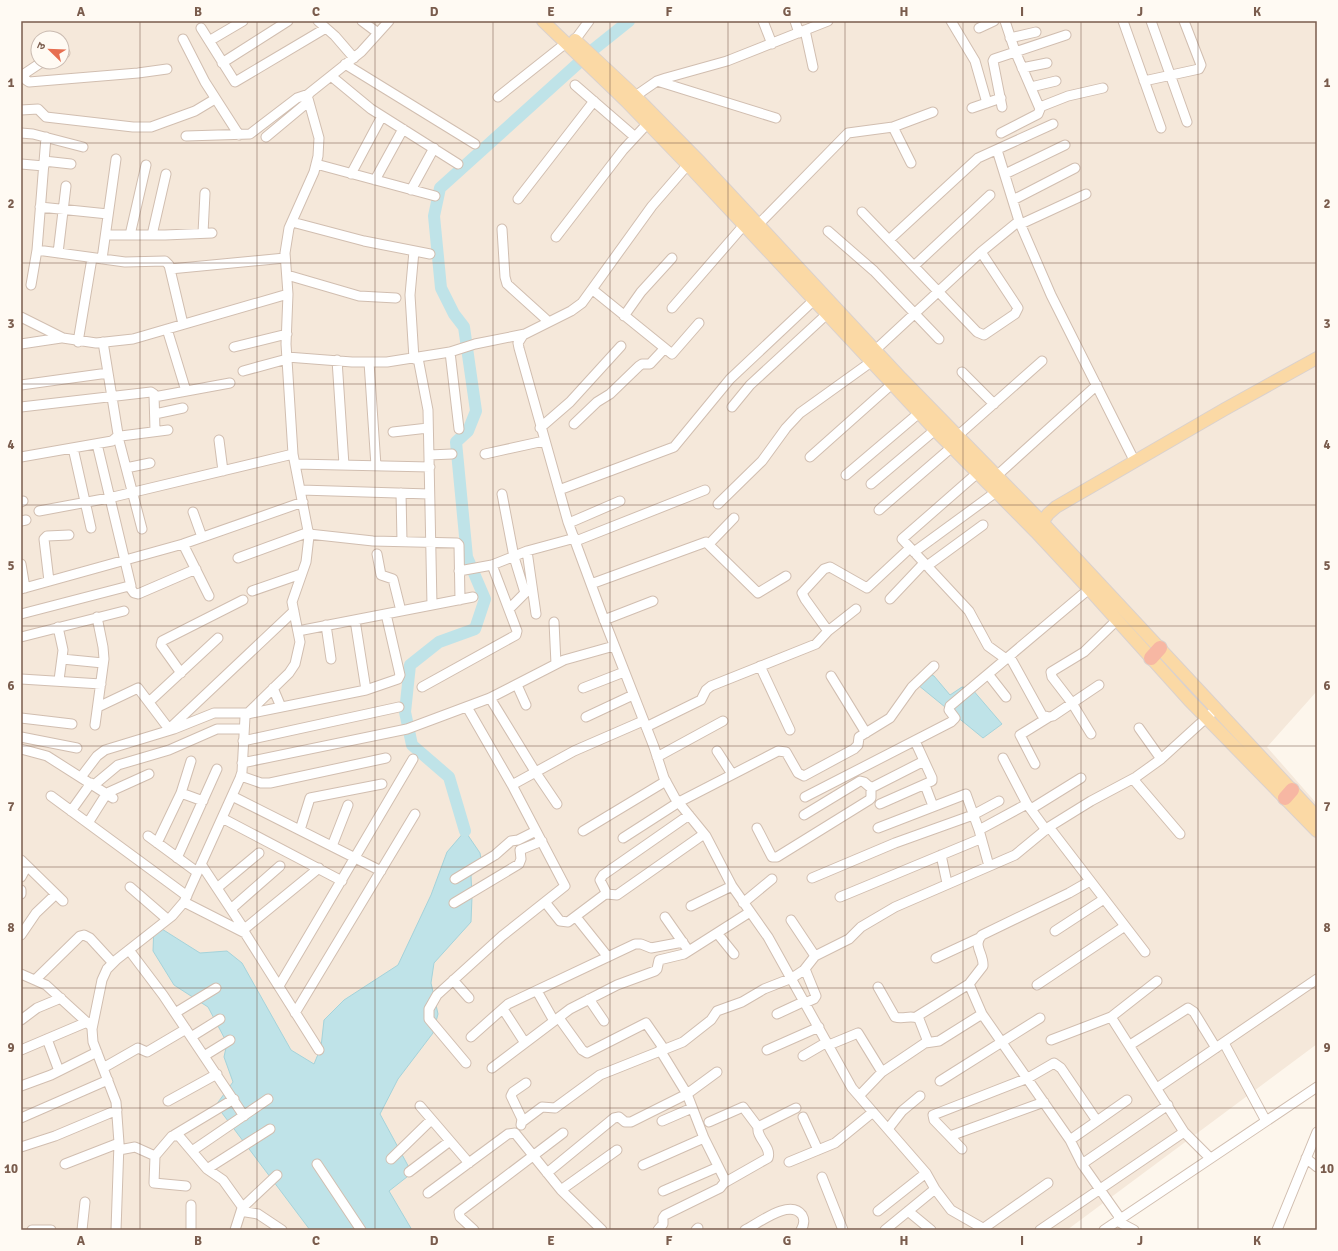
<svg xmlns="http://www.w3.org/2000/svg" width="1338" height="1251" viewBox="0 0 1338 1251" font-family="Signika,'Noto Sans Devanagari',sans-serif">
<rect width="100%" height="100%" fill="#fdf6ec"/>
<path fill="#f5e8da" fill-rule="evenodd" d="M21 21H1317V691L1267 747 1317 804V1044L1067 1230H21ZM38 38H62V62H38Z"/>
<path fill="#bfe3e8" stroke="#a5d3da" d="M923 671 934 676 950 695 962 687 972 689 1002 724 983 738 918 685Z
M465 831 480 853 482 866 471 876 472 897 471 922 434 963 431 983 438 1014 433 1033 398 1079 380 1114 412 1173 389 1191 412 1230H310L216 1105 233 1082 224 1057 227 1043 208 1007 174 985 153 951 154 924 200 953 227 951 242 963 291 1050 314 1064 321 1047 324 1020 344 1000 398 965 431 895 447 852Z"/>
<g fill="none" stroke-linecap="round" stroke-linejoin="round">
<path stroke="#bfe3e8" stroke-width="12" d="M465 831 449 777 412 745 405 712 410 665 439 642 475 629 485 599 467 557 456 442 468 431 476 411 464 327 454 314 441 288 434 216 440 188 594 49 629 21"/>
<g stroke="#d1beb0" stroke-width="11">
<path id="minor" d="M318 21 335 36 354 58
M362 21 378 33
M763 21 772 44
M795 21 799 33
M951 21 975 61 987 103
M1123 21 1161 128
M1151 21 1187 122
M201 28 235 82 326 28
M979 28 994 21
M805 30 813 67
M1010 38 1036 32
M183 39 205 82 239 135
M575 40 589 21
M209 41 243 21
M62 53H65
M222 63 288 21
M345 64 475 144
M1022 68 1047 63
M23 75 26 80 29 82 138 73 167 69
M21 76 42 62
M331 76 371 109 458 164
M657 81 776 118
M1144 81 1199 69 1201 65 1184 21
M575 85 635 137
M1031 87 1056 81
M498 97 566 43
M631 99 657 81 666 78 727 61 828 21
M1002 107 993 61 994 59 1066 35
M1040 107 1068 96 1103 88
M972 108 1001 98
M21 110 38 109 46 117 133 127H151L195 111 215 99
M893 127 911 163
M21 133 33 134 83 147
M1001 133 1038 114 1040 109 1015 51 1005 21
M186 136 250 134 297 98 309 94
M266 137 308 102
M997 150 1019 221 1051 295 1134 460
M44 161 71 164
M691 161 652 206 582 303 571 311 523 335 518 343 519 348 568 522 602 614 654 747 664 778 675 798 706 836 732 886 768 937 852 1088 926 1173 935 1189 951 1210 986 1230
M21 164 44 166
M316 164 435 196
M351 174 382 116
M1005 174 1065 145
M375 180 403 129
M411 190 434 148
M518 199 594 101
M1013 200 1075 168
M40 207 108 214
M862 212 977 332 984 335 1015 314 1018 308 981 252
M292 222 364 241 430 254
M1021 224 1086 194
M502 229 505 277 507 284 549 322
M754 229 848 133 893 127 933 112
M828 231 874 271 939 339
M203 233 205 193
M106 235H165L212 233
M130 235 146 165
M152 235 166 174
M556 237 623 150 648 123
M889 240 978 158 1053 124
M37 250 125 262 165 261 169 265 183 324
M414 251 410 295 414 359
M58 253 66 186
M102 259 116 159
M914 266 990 195
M170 269 285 258
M287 275 359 296 396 298
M31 285 37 250 46 137
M593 290 672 354 699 323
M672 308 744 225
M624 316 641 292 672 258
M21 317 63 338 96 343 133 339 288 294 285 253 289 228 314 172 318 156 319 138 307 95 361 52 389 21
M167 329 186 391
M78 342 92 258
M103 342 118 434 121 436 168 430
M21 344 61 338
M234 347 287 334
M450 352 459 429
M871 354 981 252 1019 221
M287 357 352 362H387L450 352 475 344 525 334
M418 358 428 410 432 605
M337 360 344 465
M369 362 376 466
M243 371 287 359
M962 372 994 404
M21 385 108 373
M154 397 230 383
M21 407 151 392 154 394 155 431
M732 407 750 385 827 314
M155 414 183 408
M574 424 597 402 610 394 639 366 642 364H650L664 349
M540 428 570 402 621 346
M393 432 428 428
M118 437 142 529
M954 439 1042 361
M219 440 223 471
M97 444 131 586
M73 448 91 528
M485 454 544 441
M429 455 452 454
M21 457 112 441 119 435
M810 457 892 384
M295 464 430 467
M126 468 150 463
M982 469 902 539 969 611 988 646 1006 659
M846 475 919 413
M992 480 1097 385
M871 484 935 430
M301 490 429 494
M559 490 674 447 730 379 814 300
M401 493 402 541
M502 494 514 557 525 593 509 609
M21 502 23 501
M718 504 762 461 786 428 800 413 871 362
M879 510 952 447
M39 511 109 498 293 454
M193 512 202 537
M21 521 26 520
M569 523 620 501
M309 534 373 541 457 543 459 545 460 600
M576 541 705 490
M183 544 209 596
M709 544 734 518
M527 551 536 614
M914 552 996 492
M377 554 381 575 393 579 401 611
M238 558 309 532
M21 564 25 588
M927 566 983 525
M459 571 492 565 527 551 575 538
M49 581 44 539 47 536 69 535
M591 584 706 542 758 593 786 576
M21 589 183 544 303 502
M252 591 301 574
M890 599 924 563
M21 614 129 586 134 593 138 594 196 569
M355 620 366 690
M604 620 653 601
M554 622 556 664
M326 625 331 659
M58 627 63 650 59 680
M298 631 473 597
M828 631 805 599 802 593 824 569 830 567 867 588 910 548
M21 637 124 611
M1010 657 1042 715 1049 717 1053 716 1099 685
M62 659 103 663
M760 666 790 730
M181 673 161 645 162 641 243 600
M988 674 1006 697
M831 676 866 733
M21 679 101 684
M517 685 526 705
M422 687 516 635 517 631 492 565
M273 688 281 707
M583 688 624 672
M490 698 536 773 557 804
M149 702 218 638
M98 707 138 688 169 729
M247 714 366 690 398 679 400 675 386 614
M586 717 633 695
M21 718 72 724
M95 725 104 659 103 647 97 617
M646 727 701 700 706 690 711 686 816 644 828 631 856 609
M1139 728 1161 759
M169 729 294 611
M1091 734 1072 703 1052 677 1051 672 1084 652 1117 620
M21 737 77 748
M243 741 399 707
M21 749 47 756 113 798
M717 751 732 774
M657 757 723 721
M1003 758 1027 804 1046 830
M242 763 407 729 490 698 564 660 614 646
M1035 764 1020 735 1049 717
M241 776 261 783H270L386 758
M81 777 97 756 105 750 174 729 214 713H248
M1133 779 1180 834
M94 785 118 765 169 750 217 729H244
M512 785 574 751 643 721
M925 785 933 806
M181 793 203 801
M51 796 187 896
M232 796 381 871
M805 797 951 722 955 718 949 710 950 706 1089 589
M880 804 932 781V778L915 741
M1031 809 1081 778
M71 811 91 783
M804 815 860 781 864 782 871 788
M222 818 342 881
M88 823 107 793 149 774
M1049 827 1145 952
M757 828 772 857H777L869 800 871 798V788L873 787 924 761
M878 828 966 794 979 830 989 866
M300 830 310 798 382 784
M979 830 1027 804
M583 831 666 781
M148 836 197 872
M623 838 679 802 778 751 786 752 798 773 804 776 854 749 858 745 859 737 890 718 912 687 934 666
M157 843 181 793 191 761
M332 846 348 805
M941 855 947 883
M177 858 217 769
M21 860 63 901
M201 864 244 929
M21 877 27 866
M812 878 895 843 973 815 999 801
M455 879 495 855 511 841 518 840 536 831
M1090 881 1069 893 982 935C972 945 984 954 983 966L969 984 982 1014 1070 1140 1082 1164 1120 1218
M130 887 167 919
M217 888 259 853
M21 890V894
M607 894 600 880 603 875 689 815
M840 897 980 839
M184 902 245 933 319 1050
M545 902 560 921 568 922 604 895 607 894 617 895 704 834
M454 903 519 864 521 859 520 850 542 841
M743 903 772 879
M691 906 732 886
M231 909 280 866
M576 917 608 957
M665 917 686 947
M791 920 815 956
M242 931 319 868
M1055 931 1104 899
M717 933 734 954
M21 935 36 913 56 894
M129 950 163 995 244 1116
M936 958 979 938
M805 969 816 996 814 999 805 1003
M21 974 46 985 92 1027
M35 980 80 936 84 935 90 938 113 963
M453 980 469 998
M1037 985 1125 926
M279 986 413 759
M878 987 895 1017C904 1020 911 1014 919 1019L928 1042
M537 991 554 1021
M589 999 604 1021
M503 1009 525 1043
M175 1013 216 988
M295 1013 415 814
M777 1014 805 1001
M916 1017 969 984
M1111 1017 1184 1132 1210 1158
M559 1018 582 1050 587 1053 646 1023 664 1049
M21 1020 37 1008 61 998
M191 1037 220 1019
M471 1037 508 1004 635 944H641L651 948 683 942
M47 1039 59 1071
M1051 1040 1111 1017 1157 981
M1224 1043 1266 1121
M829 1045 858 1033 882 1072
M1130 1045 1188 1008 1194 1012 1216 1048
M21 1050 87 1022
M767 1050 819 1027
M204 1056 230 1040
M803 1056 827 1042
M466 1063 429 1019V1009L437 995 502 936 565 886 512 785 467 707
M103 1068 138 1048 147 1052 186 1029
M492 1068 570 1009 617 985 655 971 657 969 659 960 684 954 750 912
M940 1081 1040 1018
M21 1086 51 1075 97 1052
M1157 1088 1317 979
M859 1096 882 1072 925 1043 939 1041 982 1014
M168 1101 217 1074
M420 1106 469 1163
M803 1117 818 1150
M21 1118 108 1080
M662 1121 692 1108
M522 1122 542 1107 555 1108 600 1075 683 1042 711 1020 717 1011 742 1002 764 989 792 978 804 970 815 956 849 939 861 927 895 907 1015 855 1049 827 1091 801 1136 777 1161 759 1216 709
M709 1122 743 1107 758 1127
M521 1125 522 1119 511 1096 513 1092 526 1083
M888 1129 902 1111 920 1096
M174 1135 234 1099
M950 1136 1044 1102
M1070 1140 1127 1100
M21 1147 55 1136 117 1110
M962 1149 934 1120 933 1115 1028 1078 1054 1063 1061 1068 1097 1121
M119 1150 135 1147 155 1156 172 1136H179L207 1169 223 1180 246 1212 258 1214 282 1230
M192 1151 268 1099
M155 1156 154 1183 186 1186
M1306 1158 1317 1167
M391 1159 431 1120
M789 1162 835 1143 873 1112
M65 1164 119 1143
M317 1164 361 1230
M1082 1164 1168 1105
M643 1165 704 1138
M207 1169 270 1129
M409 1172 450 1141
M547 1173 614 1118 619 1117 625 1122H631L687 1094 717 1072
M822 1177 843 1230
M724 1183 768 1158C772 1147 756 1138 758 1127L796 1108
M561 1190 617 1150
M663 1191 718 1167
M428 1193 508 1134 515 1133 561 1190 602 1230
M191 1205V1230
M878 1211 926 1173
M908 1211 931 1230
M1117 1221 1134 1230
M984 1228 1048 1183
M32 1230H51
M82 1230 85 1202
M116 1230 119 1143 116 1102 93 1042 92 1029 102 980 107 969 116 960 172 916 184 902 240 778 242 772 245 717 248 713 289 673 295 664 300 642 292 602 306 562 309 536 293 454 286 344 288 294
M235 1230 242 1208 277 1175
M474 1230 460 1217 459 1212 563 1133
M658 1230 663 1224V1218L665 1215 720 1188 724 1183 725 1180 704 1138 687 1094 660 1050
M696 1230 698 1228
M745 1230C759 1223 790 1198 802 1215 805 1220 804 1225 801 1230
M885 1230 935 1189
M1040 1230 1184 1132
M1104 1230 1317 1087
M1277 1230 1317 1132"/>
</g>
<g stroke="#dad1cd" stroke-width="14">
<path id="major" d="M543 21 627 102 688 165 937 432 1036 532 1089 589 1189 700 1317 831
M575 40 635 96 700 162 901 378 1043 523 1317 817
M1038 529 1048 514 1056 507 1225 409 1317 358"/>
</g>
<g stroke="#dad1cd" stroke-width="16">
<path id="highway" d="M1151 658 1160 648
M1285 798 1292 790"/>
</g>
<use href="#minor" stroke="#fff" stroke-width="9"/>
<use href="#major" stroke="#fbd9a5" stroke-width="12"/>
<use href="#highway" stroke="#f7b7a3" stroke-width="14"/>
</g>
<path fill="none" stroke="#7a5c4d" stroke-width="1" stroke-opacity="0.55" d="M140 21V1230M257 21V1230M375 21V1230M493 21V1230M610 21V1230M728 21V1230M845 21V1230M963 21V1230M1081 21V1230M1198 21V1230M21 143H1317M21 263H1317M21 384H1317M21 505H1317M21 626H1317M21 746H1317M21 867H1317M21 988H1317M21 1108H1317"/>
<rect width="1338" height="1251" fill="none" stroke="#fffaf3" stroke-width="44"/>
<g transform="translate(50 50) rotate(293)"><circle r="19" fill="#fffaf3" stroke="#cabbb1"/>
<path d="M0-3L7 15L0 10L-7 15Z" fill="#e76f51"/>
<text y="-6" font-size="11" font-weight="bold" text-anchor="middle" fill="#7a5c4d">उ</text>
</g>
<rect x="22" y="22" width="1294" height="1207" fill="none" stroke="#7a5c4d" stroke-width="1.5"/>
<g font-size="13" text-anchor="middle" font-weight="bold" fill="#7a5c4d">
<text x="81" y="16">A</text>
<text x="198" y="16">B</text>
<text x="316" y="16">C</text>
<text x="434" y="16">D</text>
<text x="551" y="16">E</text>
<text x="669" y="16">F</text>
<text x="787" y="16">G</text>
<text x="904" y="16">H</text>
<text x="1022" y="16">I</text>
<text x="1140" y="16">J</text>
<text x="1257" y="16">K</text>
<text x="11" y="87">1</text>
<text x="1327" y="87">1</text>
<text x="11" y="208">2</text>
<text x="1327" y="208">2</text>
<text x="11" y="328">3</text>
<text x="1327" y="328">3</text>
<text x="11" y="449">4</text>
<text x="1327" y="449">4</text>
<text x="11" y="570">5</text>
<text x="1327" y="570">5</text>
<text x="11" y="690">6</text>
<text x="1327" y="690">6</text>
<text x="11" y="811">7</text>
<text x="1327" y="811">7</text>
<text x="11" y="932">8</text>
<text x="1327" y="932">8</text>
<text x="11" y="1052">9</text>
<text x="1327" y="1052">9</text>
<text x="11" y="1173">10</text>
<text x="1327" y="1173">10</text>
<text x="81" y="1245">A</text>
<text x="198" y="1245">B</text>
<text x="316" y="1245">C</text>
<text x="434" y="1245">D</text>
<text x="551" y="1245">E</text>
<text x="669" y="1245">F</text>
<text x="787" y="1245">G</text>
<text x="904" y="1245">H</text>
<text x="1022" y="1245">I</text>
<text x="1140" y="1245">J</text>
<text x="1257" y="1245">K</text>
</g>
</svg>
